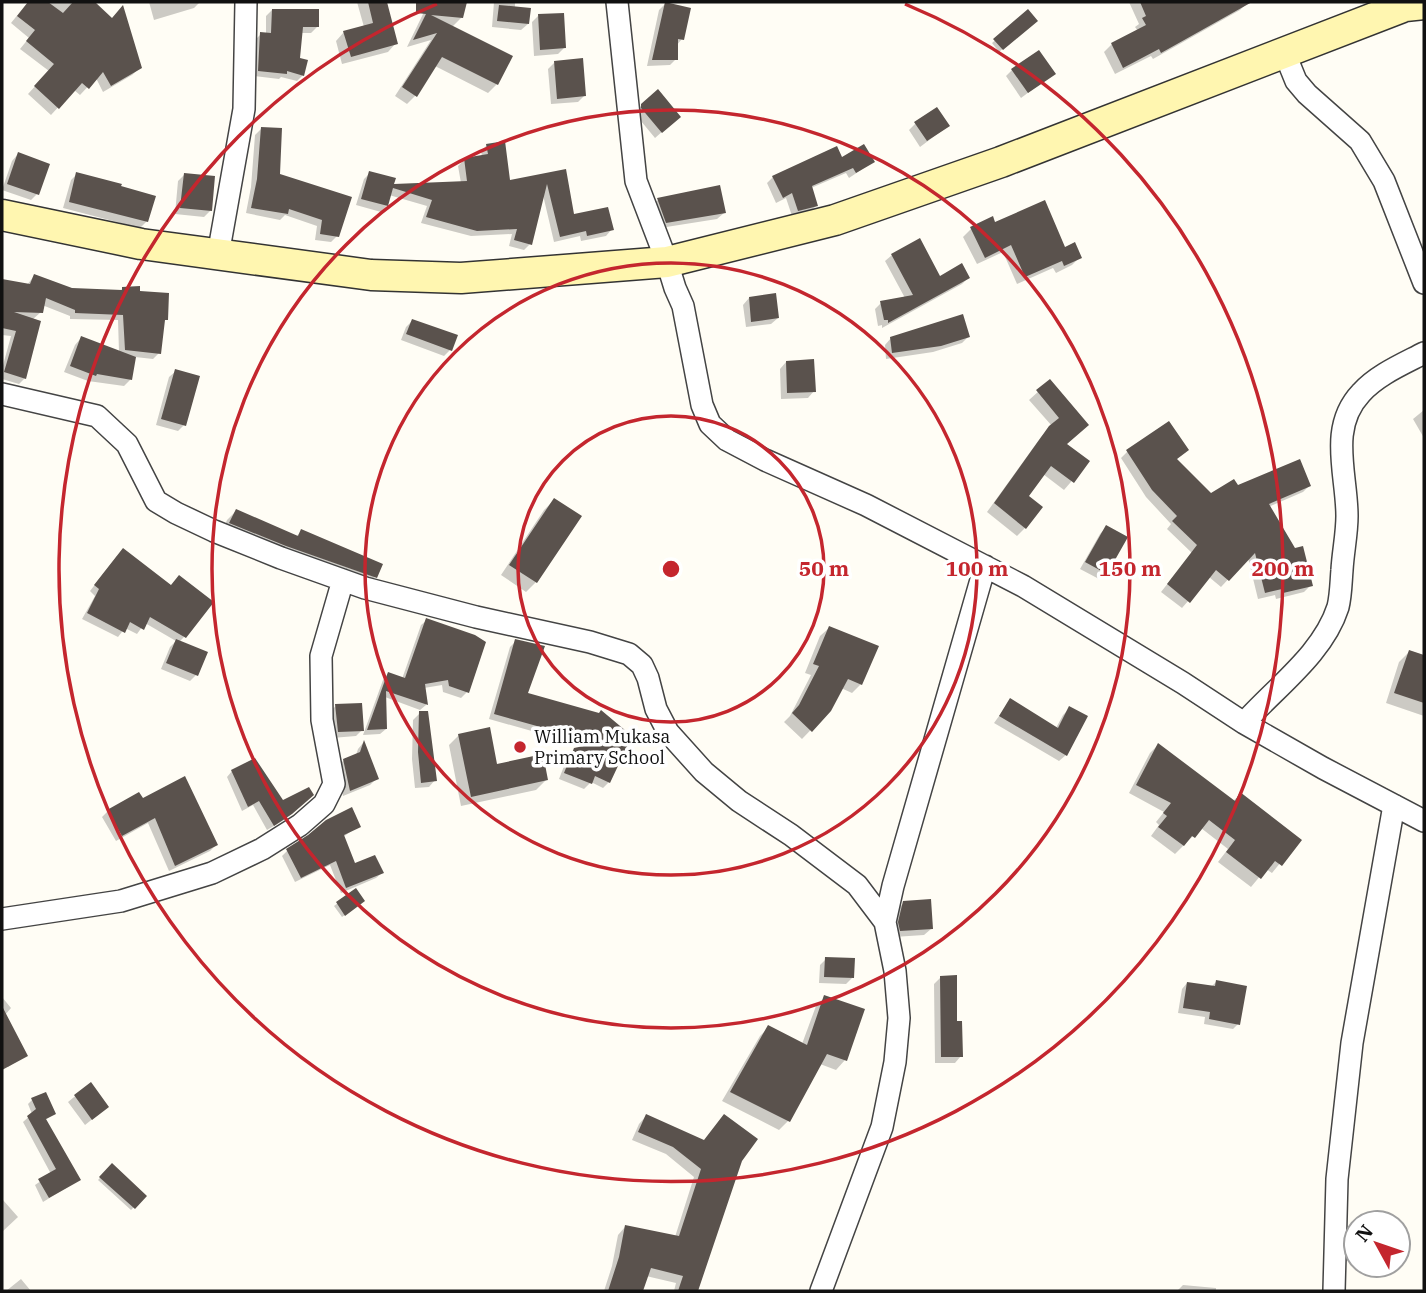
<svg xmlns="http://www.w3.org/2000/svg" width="1426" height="1293" viewBox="0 0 1426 1293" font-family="'IBM Plex Serif',serif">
<rect width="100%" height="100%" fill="#fffdf5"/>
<path fill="#0003" d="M28 2H92L112 20 140 68 132 75 103 92 96 78 80 95 74 90 51 115 28 94 49 71 20 49 29 38 11 23Z
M149 2H200L194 8 154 20Z
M357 2H385L396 43 388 52 342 64 336 41 344 32 364 27Z
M426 2H465L462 17 452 27 510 57 497 84 488 93 435 66 415 96 407 104 395 96 431 40 407 47 423 14Z
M494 2H515V8L528 24 521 30 492 27Z
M1129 2H1248L1240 10 1153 59 1151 56 1115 74 1104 52 1112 44 1138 31 1135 27 1139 24Z
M665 4 682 39 676 46V59L670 65 647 66 659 10Z
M272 10 317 27 311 33H301L299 59 303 75 297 81 281 77 279 79 253 76 255 40 261 34H266V16Z
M1028 12 1036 21 999 52 992 43Z
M538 16 564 48 558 54 534 56 532 22Z
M554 63 585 95 578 102 551 104 548 69Z
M1012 70 1053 74 1021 98 1006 76Z
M642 105 672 123 655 138 636 115 635 112Z
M915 124 948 126 920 147 909 130Z
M261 129 278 175 350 198 337 236 331 242 315 240 317 226 285 215 280 220 246 213 251 187 255 135Z
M487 145 508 182 564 171 572 216 612 229 606 236 581 241 580 236 554 242 543 195 530 244 524 250 509 246 512 234 471 236 421 223 427 206 389 195 387 205 381 212 356 205 364 179 370 173 392 186 461 183 458 166 464 160 482 157 481 151Z
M18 154 37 194 31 200 2 190 12 161Z
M841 159 873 162 849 178 846 173 811 188 816 206 810 212 792 216 786 198 776 203 767 183 773 177Z
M77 174 147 221 140 228 63 208 71 180Z
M184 175 211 210 204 217 175 214 178 181Z
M719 187 724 213 717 219 660 228 651 206 658 200Z
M995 224 1064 249 1080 257 1072 265 1056 273 1053 268 1017 284 1003 252 977 264 963 237 971 229Z
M892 255 939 278H968L962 284 882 328V325L878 326 875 309 881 303 905 298 885 261Z
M34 276 72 290 120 291 123 288 139 293 163 322 159 353 153 359 135 357 130 380 124 386 88 381 64 372 75 345 81 338 119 352 118 320 70 319V316L42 305 41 312 32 320 25 378 19 384 2 379V369L11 336 2 335V281L27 285Z
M749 298 778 318 771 324 746 327 743 305Z
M412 321 450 350 444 356 401 340 406 327Z
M968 337 962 343 933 352 886 359 885 345 891 338Z
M786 362 814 391 808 398 781 399 780 369Z
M176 371 184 425 178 431 156 425 169 377Z
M1050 381 1087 425 1065 445 1088 462 1064 490 1043 474 1026 496 1025 528 1017 536 987 512 1041 437 1052 426 1029 400Z
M1424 410V438L1413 419Z
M1128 451 1175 460 1211 495 1237 487 1309 486 1303 492 1268 507 1311 585 1304 592 1276 599 1275 595 1258 599 1248 558 1221 587 1209 577 1182 608 1161 592 1192 553 1167 529 1171 524 1146 497 1121 458Z
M554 500 536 582 526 592 501 575 544 510Z
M236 511 296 537 301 531 375 577 366 586 222 532 227 520Z
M1106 527V573L1099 579 1080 569 1100 534Z
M117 556 184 637 179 642 196 675 190 681 161 669 170 647 176 641 145 623 137 634 125 628 118 637 82 619 95 596 90 591Z
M427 620 467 692 461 698 443 692 442 685 424 688 426 705 420 710 385 697 386 729 380 734 363 735 383 680 388 674 402 679 421 625Z
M829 628 861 684 852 693 841 688 830 710 802 739 784 722 790 716 811 675 805 673 820 636Z
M516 641 526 694 599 715 609 782 603 788 591 782 584 789 559 779 568 756 574 750 588 747 489 719 510 647Z
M1409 652 1424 657V716L1386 703 1399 662Z
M1010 701 1056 728 1063 715 1070 708 1066 755 1059 761 994 723Z
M336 706 362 730 356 736 332 738 329 712Z
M420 713 435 780 429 787 415 788 412 759 413 720Z
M459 735 496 766 546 780 536 790 461 806 449 745Z
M363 743 377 778 370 785 343 796 337 767 344 760 356 755 358 749Z
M1158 745 1233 801 1240 795 1299 840 1272 873 1266 869 1251 887 1218 862 1228 849 1201 828 1175 854 1151 836 1159 825 1156 822 1164 812 1129 793 1150 753Z
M232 771 282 803 306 801 284 820 267 830 253 805 242 811 227 777Z
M142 800 216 845 210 851 169 871 148 823 116 841 102 817 108 811Z
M359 826 343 837 354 866 382 873 376 878 341 893 330 865 295 882 282 856 288 850Z
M355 890 360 904 342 917 334 906Z
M904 903 931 929 924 935 894 937 893 930 897 909Z
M826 959 852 978 846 984 819 983 820 965Z
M941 977 955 1023 961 1056 955 1063H935L934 984Z
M1216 982 1238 1024 1233 1029 1204 1024 1205 1017 1178 1013 1182 989 1187 983 1211 987Z
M2 997 11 1008 5 1015 26 1055 8 1067 2 1056Z
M825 997 863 1010 845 1060 836 1070 820 1064 788 1121 779 1130 722 1101 760 1036 769 1027 802 1044 816 1006Z
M90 1084 100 1113 85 1125 68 1102Z
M32 1100 54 1114 45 1120 79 1180 43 1202 35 1185 51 1174 23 1122 32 1114 28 1104Z
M646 1116 740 1160 698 1289 707 1291H674L676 1283 646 1276 641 1291H604L612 1266 618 1235 625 1227 675 1237 694 1177 666 1154 632 1140 639 1124Z
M112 1165 145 1196 131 1210 98 1180Z
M3 1200 18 1217 2 1232V1201Z
M21 1279 31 1291H6Z
M1183 1285 1216 1288V1291H1177Z"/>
<path fill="#5a524d" d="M28 2H48L63 13 73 2H95L112 18 123 5 142 68 111 86 103 72 89 89 82 83 59 109 34 86 54 64 26 41 35 30 17 16Z
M368 2H387L398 44 351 57 343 31 373 23Z
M416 2H467L463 18 431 15 513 56 498 85 442 57 417 97 402 87 437 33 413 40 426 14 416 13Z
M665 2 691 8 684 40 678 39V60H652Z
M1140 2H1252L1161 53 1159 49 1123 68 1111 43 1146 25 1142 18 1146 16Z
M499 5 531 8 529 24 497 21Z
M272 9H319V27H303L300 58 308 60 304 76 287 71V74L258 71 260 32 271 33Z
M1028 9 1038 21 1003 50 993 39Z
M564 13 566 48 540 50 538 14Z
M1039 50 1056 74 1028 93 1011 69Z
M583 58 586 96 557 99 554 61Z
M658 89 681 117 662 133 641 108V104Z
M937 107 950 126 927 141 914 122Z
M261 127 282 128 280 174 352 197 339 237 320 234 322 220 289 209 288 214 251 208 257 179Z
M505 141 510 180 566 169 574 214 608 207 614 230 587 236 586 231 560 237 547 184 532 245 514 240 517 229 477 231 426 217 432 200 393 188 388 206 361 199 369 171 396 178 394 184 467 181 464 158 488 154 486 144Z
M864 144 875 162 856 173 853 168 812 186 818 206 798 211 792 193 783 198 772 176 837 146 842 157Z
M18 152 50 164 39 195 7 184Z
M76 172 122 184 121 186 156 196 148 222 69 202Z
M184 173 215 176 212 211 180 208Z
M720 185 726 213 666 223 657 198Z
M1045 200 1065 247 1075 242 1082 258 1064 266 1062 261 1025 277 1011 245 985 258 970 227 993 216 995 222Z
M920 238 940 276 962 263 970 278 888 323V320H884L880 301 913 295 891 254Z
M34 274 72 288 122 290V287L140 286V291L169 293 168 320H165L161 354 125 350 123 315 75 313V310L46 298 43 313 14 312 41 321 26 379 4 372 16 331 2 328V279L30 284Z
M776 293 779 318 751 322 749 297Z
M963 314 970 337 941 346 892 353 890 337Z
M412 319 458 335 452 351 406 334Z
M81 336 136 357 132 380 97 374 96 376 70 366Z
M814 359 816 392 787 393 786 361Z
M175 369 200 376 186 426 161 419Z
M1050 379 1089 425 1067 444 1090 461 1074 483 1051 466 1029 496 1043 507 1026 529 994 503 1049 426 1059 418 1036 390Z
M1169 421 1189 450 1177 459 1211 493 1234 479 1238 485 1300 459 1311 486 1269 504 1295 548 1303 546 1313 586 1283 593 1282 589 1265 593 1255 553 1229 581 1216 570 1190 603 1167 584 1197 545 1172 521 1177 516 1152 490 1126 450Z
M554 498 582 516 537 583 509 565Z
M236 509 298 536 301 529 383 564 377 578 286 546 229 523Z
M1106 525 1128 537 1107 574 1085 562Z
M123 548 171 585 179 575 214 602 186 638 150 617 144 630 130 622 125 633 87 613 99 589 94 585Z
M426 618 475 635 486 642 469 693 449 686 448 680 425 684 428 705 386 691 387 729 367 730 388 672 405 678Z
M829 626 879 646 862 685 848 679 831 711 812 732 792 713 799 705 819 666 813 664Z
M176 639 208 652 198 676 166 663Z
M515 639 545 646 528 693 599 713 601 710 632 736 610 783 595 776 592 784 564 773 574 748 598 743 494 714Z
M1409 650 1424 655V703L1394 693Z
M1010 698 1058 728 1069 706 1088 716 1067 756 999 716Z
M362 703 364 731 338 732 335 704Z
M419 711H428L437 781 421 783 418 752Z
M490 727 497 764 543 754 548 780 471 797 458 734Z
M364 740 379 779 350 791 343 759 360 752Z
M1158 743 1235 801 1240 792 1302 840 1282 866 1275 861 1261 879 1226 852 1235 840 1209 820 1195 838 1192 836 1184 846 1158 827 1167 816 1163 813 1171 803 1136 785Z
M255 758 283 800 309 787 314 795 292 814 274 826 259 801 248 807 231 770Z
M185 776 218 845 175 866 155 818 122 836 107 810 139 792 143 798Z
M352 807 361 827 344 835 355 863 375 855 384 873 346 888 336 861 301 878 286 849 308 835 326 820Z
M356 888 365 901 345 916 336 902Z
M931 899 933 929 900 931 898 922 903 901Z
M825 957 855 958 854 978 824 977Z
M957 975V1021H962L963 1057H941L940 976Z
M1216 980 1247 986 1240 1025 1209 1019 1210 1012 1183 1008 1187 982 1215 986Z
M824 995 865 1009 847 1061 827 1054 790 1122 730 1092 768 1025 807 1045Z
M2 1006 28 1056 2 1070Z
M91 1082 109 1107 92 1120 74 1095Z
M46 1092 56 1114 46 1119 81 1180 49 1198 38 1179 56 1169 27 1116 36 1109 31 1098Z
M646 1114 704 1140 724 1114 758 1139 742 1161 698 1291H678L683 1276 651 1268 643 1291H608L619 1257 625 1225 679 1236 701 1169 673 1147 638 1132Z
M112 1163 147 1196 135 1209 99 1177Z"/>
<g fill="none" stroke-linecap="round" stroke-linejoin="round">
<g stroke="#444" stroke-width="24">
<path id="street" d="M617 2 636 181 667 262 675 288 683 306 702 405 710 424 727 440 765 460 866 505 1023 586 1183 683 1244 723 1323 768 1424 821
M1285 54 1296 81 1307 94 1360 141 1384 181 1424 283
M218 255 244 109 246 2
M2 394 97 416 127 444 156 501 176 513 214 531 281 558 365 588 476 617 590 642 629 654 642 665 648 678 656 709 668 732 704 772 739 801 791 835 857 885 885 922 895 971 899 1018 895 1062 882 1127 821 1291
M1244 723C1276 687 1323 654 1338 607 1341 595 1341 581 1342 570 1343 552 1347 534 1347 516 1347 474 1328 428 1361 393 1377 375 1403 364 1424 353
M2 919 121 901 212 873 262 849 300 825 324 804 334 784 322 720 321 656 343 580
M885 922 893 886 985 566
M1334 1291 1337 1179 1352 1043 1394 805"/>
</g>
<g stroke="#333" stroke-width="33">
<path id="secondary" d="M2 215 141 244 371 275 461 278 667 262 835 220 1001 162 1405 6 1424 4"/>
</g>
<use href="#street" stroke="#fff" stroke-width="21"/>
<use href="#secondary" stroke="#fff6b0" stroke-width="30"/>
</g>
<g fill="none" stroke="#c4262e" stroke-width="3.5">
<circle cx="671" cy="569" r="153"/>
<circle cx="671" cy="569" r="306"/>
<circle cx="671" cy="569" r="459"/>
<path d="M905 4A612 612 0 1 1 437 4"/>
</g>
<circle fill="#c4262e" stroke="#fff" stroke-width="2.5" cx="520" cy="747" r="7"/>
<g text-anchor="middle" stroke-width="7" stroke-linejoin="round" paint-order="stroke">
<g font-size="18" fill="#111" stroke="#fff" text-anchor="start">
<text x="534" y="743">William Mukasa<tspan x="534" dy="21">Primary School</tspan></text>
</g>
</g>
<circle cx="671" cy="569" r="10" fill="#c4262e" stroke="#fff" stroke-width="3.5"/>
<g font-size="21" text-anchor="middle" font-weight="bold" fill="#c4262e" stroke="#fff" stroke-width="7" stroke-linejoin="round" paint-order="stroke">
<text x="824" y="576">50 m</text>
<text x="977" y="576">100 m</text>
<text x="1130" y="576">150 m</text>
<text x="1283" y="576">200 m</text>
</g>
<rect width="1426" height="1293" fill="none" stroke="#111111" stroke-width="7"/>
<g transform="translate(1377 1244) rotate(310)"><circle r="33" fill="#ffffff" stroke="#a0a0a0" stroke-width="2"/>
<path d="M0-5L12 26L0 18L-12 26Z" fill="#c4262e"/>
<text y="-10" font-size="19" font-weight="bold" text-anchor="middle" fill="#111111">N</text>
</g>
</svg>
